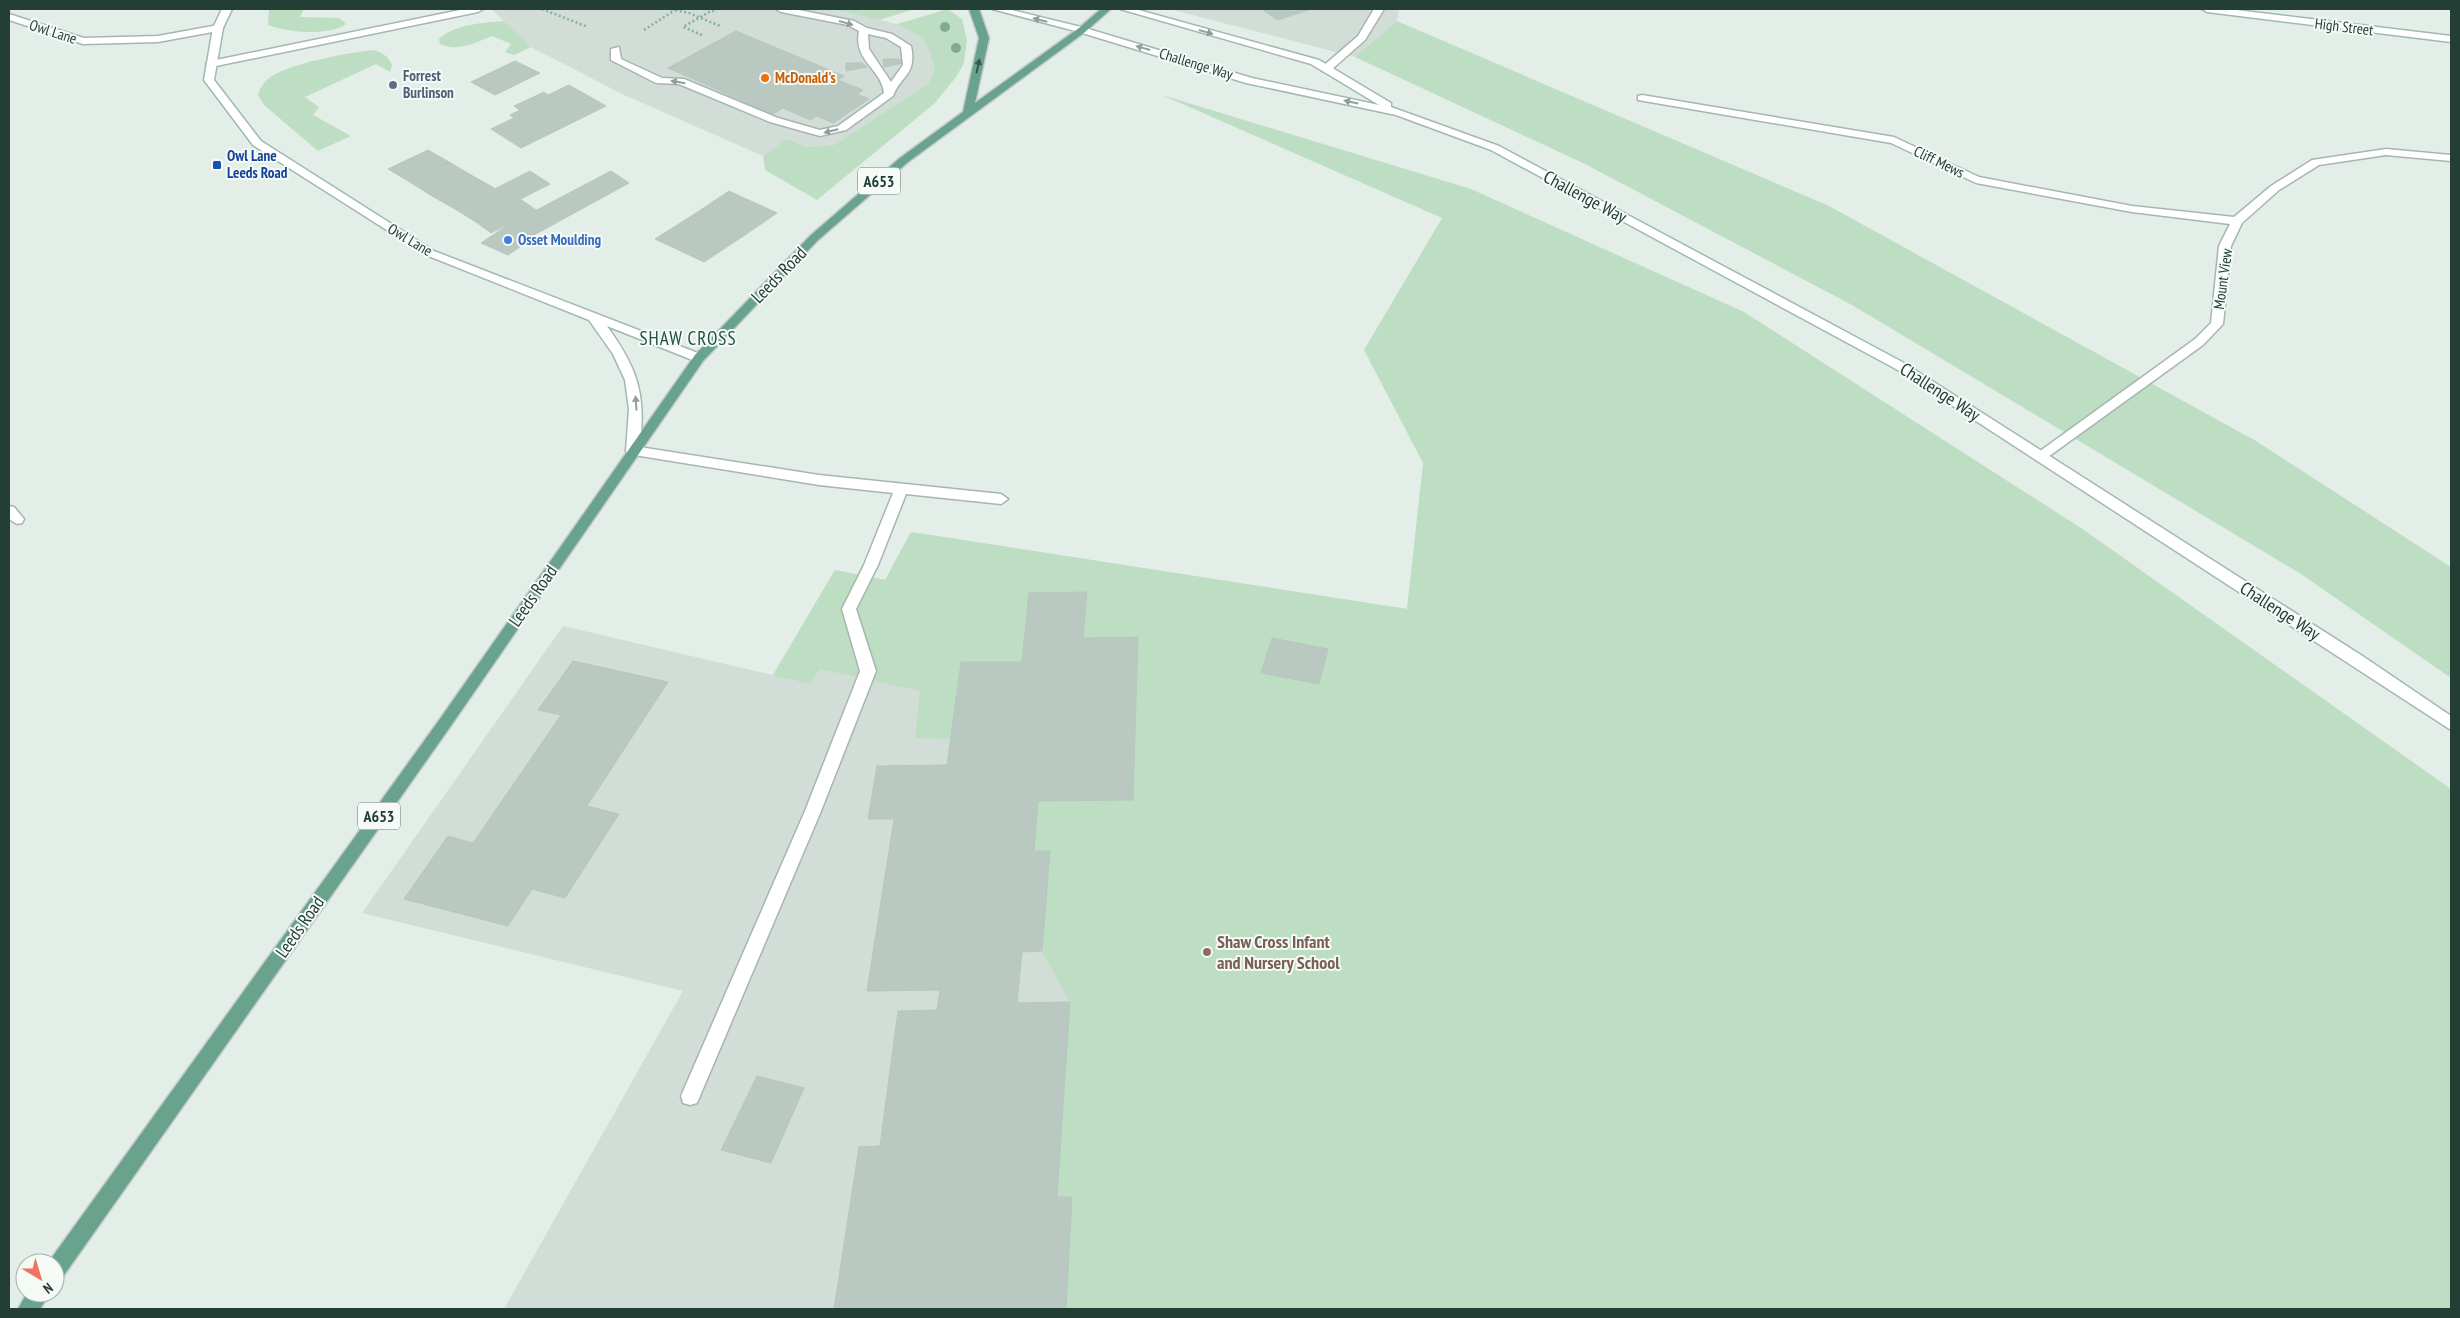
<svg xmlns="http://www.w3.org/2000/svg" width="2460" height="1318" viewBox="0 0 2460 1318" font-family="'PT Sans Narrow',sans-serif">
<rect width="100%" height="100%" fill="#e4eee8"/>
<path fill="#d2ddd7" d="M491 9H834L897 24 915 34 929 45 935 70 929 84 834 145 807 147 786 139 763 156 622 94 531 47Z
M1169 9H1399L1397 21 1355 57Z
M911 532 1407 609 2193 1309H504L683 991 362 913 563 626 773 675 835 570 885 580Z"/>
<path fill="#bddec3" d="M269 9H304L300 17 339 18 346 24C329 36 288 33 268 25Z
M834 9H915L879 20Z
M948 9 962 19 967 40 964 63 956 77 935 103 817 200 765 170 763 156 786 139 807 147 834 145 928 84 935 70C927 39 925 39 897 24Z
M504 21 531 47 514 55 505 52 511 44 492 36C475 43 458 52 440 44L439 39C454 24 484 23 504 21Z
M1397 21 1829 206 2256 441 2451 567V678L2301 574 1852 305 1585 164 1355 57Z
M375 50C384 54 388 56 392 65L390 72 376 64 305 97 319 107 313 115 351 136 318 151 264 105 258 95C260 88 263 83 268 79 285 64 351 52 375 50Z
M1162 95 1471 189 1744 312 2081 528 2451 789V1309H1066L1072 1197H1057L1070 1002 1042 951 1050 851H1034L1038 801 1133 800 1138 637 1083 638 1086 592 1029 593 1022 662H961L951 739 915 738 920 691 820 669 810 684 773 675 835 570 885 580 911 532 1407 609 1423 463 1364 350 1442 218Z"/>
<path fill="#b9c8c1" stroke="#b6c7be" d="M1262 9H1312L1277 20Z
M736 31 844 76 838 80 863 90 857 94 869 99 833 123 817 116 810 120 783 108 773 114 668 68Z
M883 59H899L904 63 884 67Z
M515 61 540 73 495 95 471 82Z
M846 63H862L867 67 846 71Z
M569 85 606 106 521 148 491 129 514 118 510 115 520 110 514 106 544 92 548 95Z
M428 150 449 162 410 182 388 169Z
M449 162 471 175 432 196 410 182Z
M530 171 550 184 476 222 455 209Z
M611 171 629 183 534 235 508 225Z
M471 175 494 188 455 209 432 196Z
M729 191 777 213 742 237 693 215Z
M520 199 536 210 491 233 476 222Z
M693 215 742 237 704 262 655 239Z
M508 225 536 236 508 255 481 243Z
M1087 592 1083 638 1138 637 1133 800 1038 801 1034 851H1050L1042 951 1022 952 1017 1003 1070 1002 1057 1197H1072L1066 1309H834L859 1147 880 1146 898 1011 937 1010 940 990 867 991 894 819H868L877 766 947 765 961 662H1022L1029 593Z
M1272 638 1328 649 1319 684 1261 673Z
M573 661 668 682 587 806 619 814 565 898 532 889 508 926 404 899 448 836 473 843 561 715 538 710Z
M757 1076 804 1088 771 1163 721 1150Z"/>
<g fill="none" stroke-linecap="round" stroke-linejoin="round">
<g stroke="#a6b6af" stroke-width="3">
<path id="lane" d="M465 9H483L478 12 211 67 206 64 211 61Z
M776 9H794L854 21 867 28 892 34 911 46C917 75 901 75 893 96L846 130 820 136 770 122 679 84 656 83 611 60V49L619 47 621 59 662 78 684 79 778 118 820 130 838 126 884 93C881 68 853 61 859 31L848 25 781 12ZM868 34 886 38 901 47 903 65 891 82 869 49Z
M1374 9H1384L1365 40 1330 71H1322V67L1358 36Z
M633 446 819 475 1001 494 1008 499 1001 504 906 494 878 565 856 609 876 671 821 811 697 1103 690 1105 683 1103 681 1096 805 811 860 671 842 609 864 565 893 493 819 485 628 454 626 451 628 448Z"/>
</g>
<g stroke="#a6b6af" stroke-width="3">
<path id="street" d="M9 14 84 38 158 36 218 25 223 28 218 31 158 42 83 44 9 20Z
M1642 95 1894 137 1979 177 2132 206 2234 217 2271 186 2312 160 2386 149 2451 155V161L2386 155 2319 165 2279 190 2242 223 2231 246 2223 324 2203 345 2041 462 2036 460 2034 457 2036 454 2195 339 2211 323 2219 246 2230 224 2132 212 1976 183 1891 143 1638 100V96Z
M9 506 14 507 24 519 22 523 17 524 9 519Z"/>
</g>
<g stroke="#a2b9af" stroke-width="3">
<path id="secondary" d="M222 9H232L223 28 214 80 261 141 434 251 703 355 705 358 703 361H695L607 326C632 361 645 387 641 431 641 439 641 448 638 454H628L626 451 629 409 625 380 613 354 589 320 426 255 253 145 204 80 213 28Z
M992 9H1008L1085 28 1252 78 1379 105 1311 64 1120 9H1135L1319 60 1391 103V107L1499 146 1904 363 2364 657 2451 716V730L1896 369 1491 150 1396 115 1246 83 1079 32Z
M2202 9H2228L2451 36V42L2207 12Z"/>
</g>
<g stroke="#c1c9c6" stroke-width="3">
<path id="primary" d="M969 9H979L989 38 975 103 1079 28 1101 9H1111L1085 32 908 162 818 240 703 361 450 727 62 1278 55 1281V1263H48L440 719 695 355 810 236 900 158 963 112 979 38Z
M27 1293H50L40 1309H18Z"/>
</g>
<path stroke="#85b19e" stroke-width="2.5" stroke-dasharray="2 2.5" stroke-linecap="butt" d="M542 9 588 27
M671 9 689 13 720 26
M644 30 675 10
M702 35 683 27 711 11H717"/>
<use href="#lane" fill="#fff" fill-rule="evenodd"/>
<use href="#street" fill="#fff" fill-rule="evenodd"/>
<use href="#secondary" fill="#fff" fill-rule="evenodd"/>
<use href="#primary" fill="#69a38e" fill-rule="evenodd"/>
</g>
<g fill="#80ac8d">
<circle cx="945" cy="27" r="5"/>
<circle cx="956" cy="48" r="5"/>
</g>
<defs><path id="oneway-solid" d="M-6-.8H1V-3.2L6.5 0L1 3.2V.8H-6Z" transform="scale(1.25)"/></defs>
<g fill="#919f9a">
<use href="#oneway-solid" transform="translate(1040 20) rotate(-166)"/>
<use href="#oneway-solid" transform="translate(846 23) rotate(16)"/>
<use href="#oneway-solid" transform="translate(1206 32) rotate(16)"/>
<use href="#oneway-solid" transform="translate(1143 48) rotate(-164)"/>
<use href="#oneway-solid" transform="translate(678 82) rotate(-171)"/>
<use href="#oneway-solid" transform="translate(1351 102) rotate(-168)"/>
<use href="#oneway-solid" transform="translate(831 131) rotate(166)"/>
<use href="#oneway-solid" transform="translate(636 403) rotate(-94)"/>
</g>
<use fill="#34584b" href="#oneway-solid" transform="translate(978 66) rotate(-78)"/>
<circle fill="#e8710a" stroke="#f5faf7" stroke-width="2" cx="765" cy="78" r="5"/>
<circle fill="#5c6f8a" stroke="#f5faf7" stroke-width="2" cx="393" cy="85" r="5"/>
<rect fill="#1a4fb4" stroke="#f5faf7" stroke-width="2" x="212" y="160" width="10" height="10" rx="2.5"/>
<circle fill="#3f7fe0" stroke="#f5faf7" stroke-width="2" cx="508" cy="240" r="5"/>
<circle fill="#8d6e63" stroke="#f5faf7" stroke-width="2" cx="1207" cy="952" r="5"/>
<g text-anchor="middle" stroke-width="4" stroke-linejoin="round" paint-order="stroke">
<g font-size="15" fill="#233f35" stroke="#f5faf7">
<text transform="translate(2344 27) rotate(7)" y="5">High Street</text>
<text transform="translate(53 32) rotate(18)" y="5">Owl Lane</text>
<text transform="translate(1196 64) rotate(17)" y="5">Challenge Way</text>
<text transform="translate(1939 162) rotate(26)" y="5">Cliff Mews</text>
<text transform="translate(410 240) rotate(31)" y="5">Owl Lane</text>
<text transform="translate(2223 279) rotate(-82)" y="5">Mount View</text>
</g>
<g font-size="15" font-weight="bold" fill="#4e5e75" stroke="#f5faf7" text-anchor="start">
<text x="403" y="81">Forrest<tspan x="403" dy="17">Burlinson</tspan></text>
</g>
<g font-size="15" font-weight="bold" fill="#c56008" stroke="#f5faf7" text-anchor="start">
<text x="775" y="83">McDonald's</text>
</g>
<g font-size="15" font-weight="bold" fill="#164399" stroke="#f5faf7" text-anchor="start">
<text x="227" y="161">Owl Lane<tspan x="227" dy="17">Leeds Road</tspan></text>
</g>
<g font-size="15" font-weight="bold" fill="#366cbe" stroke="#f5faf7" text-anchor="start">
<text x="518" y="245">Osset Moulding</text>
</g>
<g fill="#f5faf7" stroke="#62776f" stroke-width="1">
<rect x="858" y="167.5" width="42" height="27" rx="4"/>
<rect x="358" y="802.5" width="42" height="27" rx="4"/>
</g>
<g font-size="16" font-weight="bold" fill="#233f35">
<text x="879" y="187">A653</text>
<text x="379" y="822">A653</text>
</g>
<g font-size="18" fill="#233f35" stroke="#f5faf7">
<text transform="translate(1585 197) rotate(28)" y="6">Challenge Way</text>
<text transform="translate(779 275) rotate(-46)" y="6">Leeds Road</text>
<text transform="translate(1940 392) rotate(33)" y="6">Challenge Way</text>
<text transform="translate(533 596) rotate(-55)" y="6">Leeds Road</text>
<text transform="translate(2280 611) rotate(33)" y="6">Challenge Way</text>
<text transform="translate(300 927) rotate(-55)" y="6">Leeds Road</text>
</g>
<g font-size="18" font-weight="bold" fill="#785e54" stroke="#f5faf7" text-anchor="start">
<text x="1217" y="948">Shaw Cross Infant<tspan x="1217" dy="21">and Nursery School</tspan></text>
</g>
<g font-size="19" letter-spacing="1" fill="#1f5240" stroke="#f5faf7">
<text x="688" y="345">SHAW CROSS</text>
</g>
</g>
<rect width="2460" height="1318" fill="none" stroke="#233f35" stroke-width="20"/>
<g transform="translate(40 1278) rotate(142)"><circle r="24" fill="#f5faf7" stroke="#a1afa9"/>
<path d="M0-4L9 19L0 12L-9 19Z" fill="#f1735f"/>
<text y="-8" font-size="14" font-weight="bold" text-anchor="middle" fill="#233f35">N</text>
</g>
</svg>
